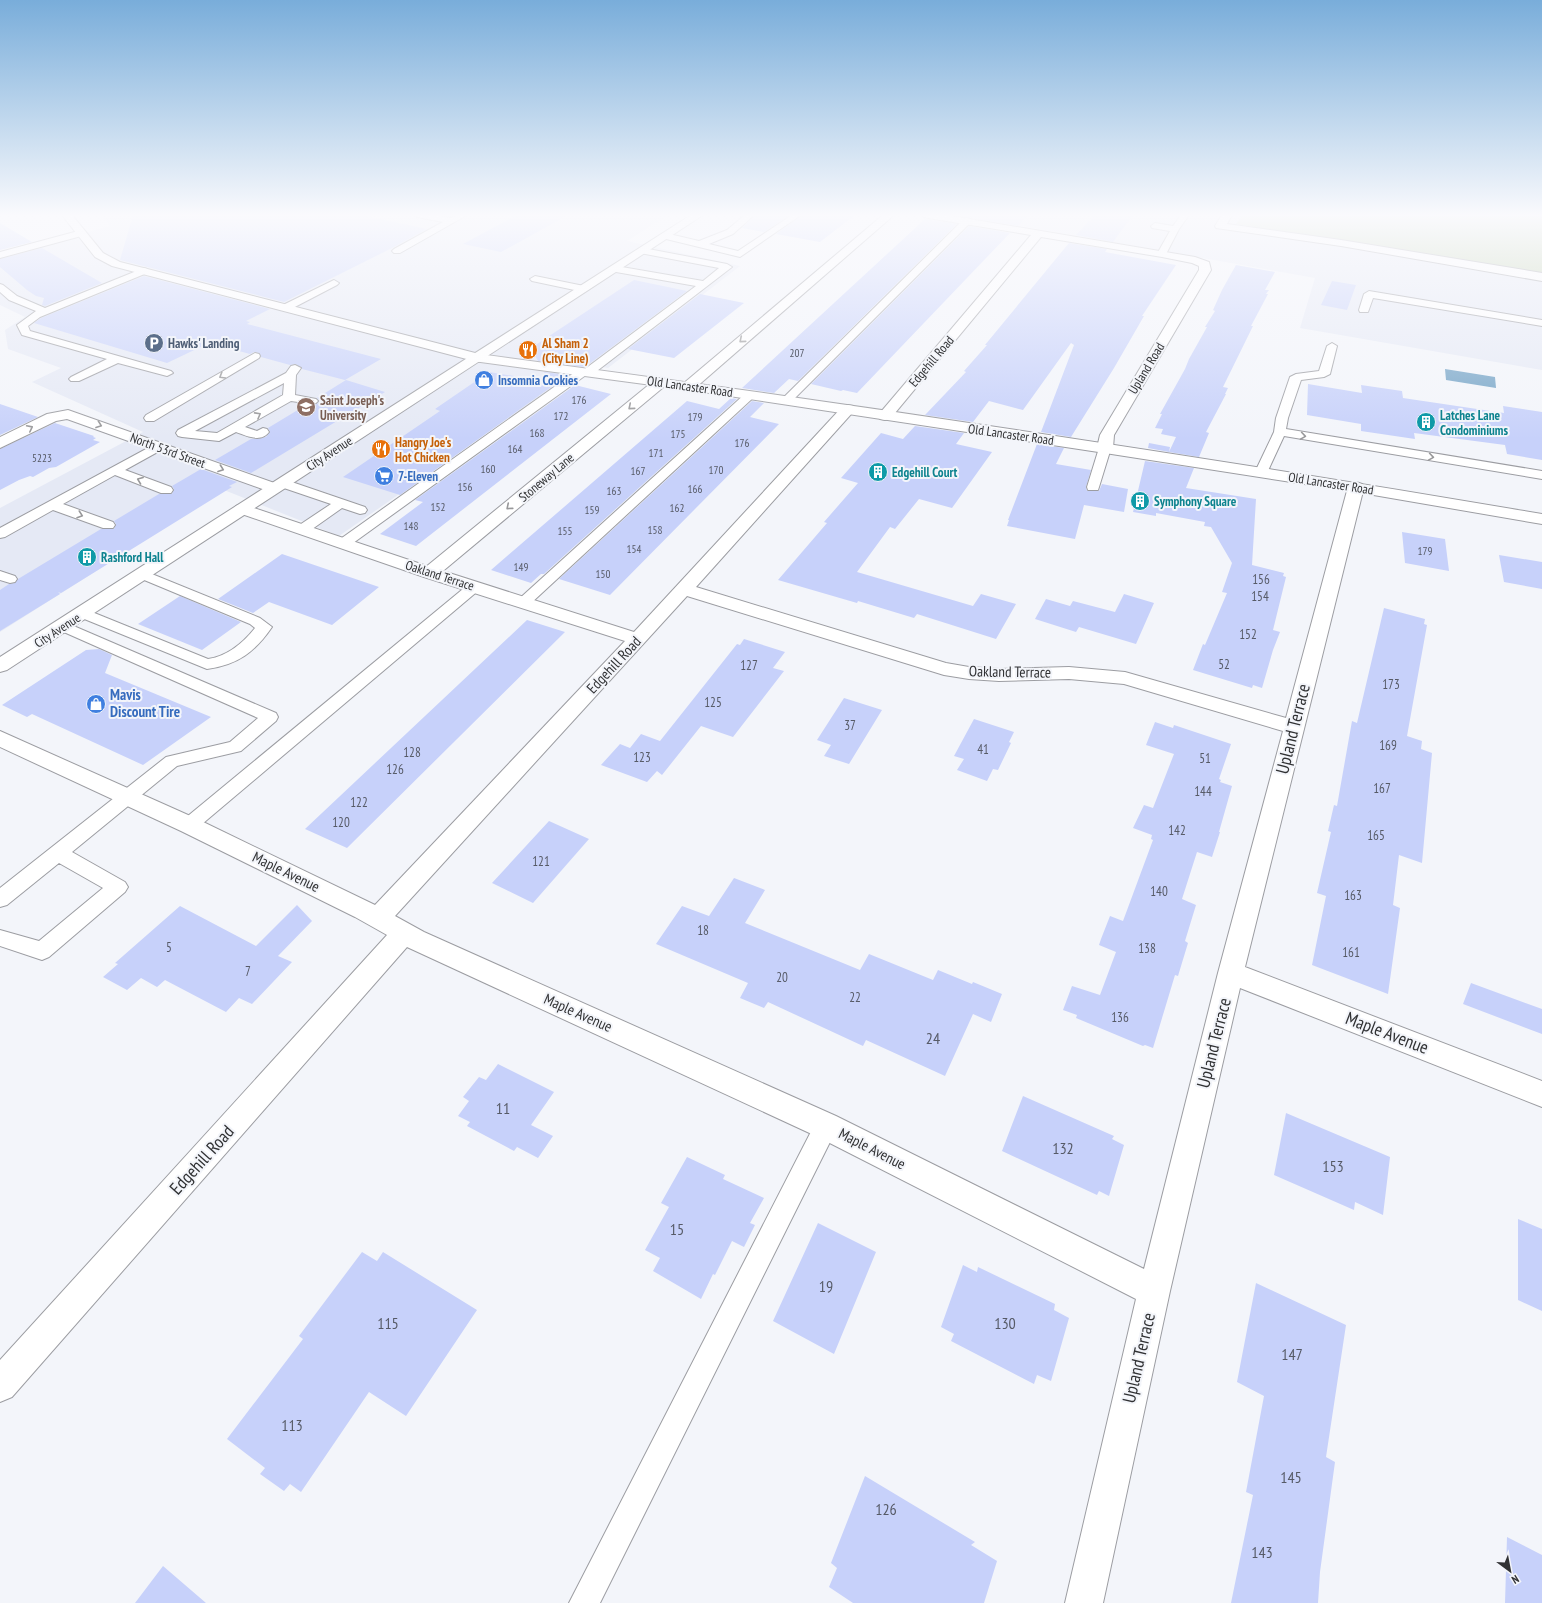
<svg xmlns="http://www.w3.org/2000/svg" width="1542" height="1603" viewBox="0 0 1542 1603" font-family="'PT Sans Narrow',sans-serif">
<rect width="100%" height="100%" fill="#f3f5fa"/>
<path fill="#e5e9f5" d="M101 215H668L627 241 740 266 608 368 586 364 339 536 224 490 0 632V508L143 432 32 382 61 368 8 349 5 330 25 317 0 305V256L110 226Z
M960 215H1542V370L1300 328 1315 278Z"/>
<path fill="#c0d1ae" d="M1243 215H1542V274L1236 224Z"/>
<path fill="#74a3c6" d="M1445 369 1495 377 1496 388 1446 380Z"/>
<path fill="#c7d1fa" d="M133 215H361L427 229 392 248 284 302 120 260Z
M517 215H568L501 252 463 244Z
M755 215H790L764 232 742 228Z
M802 215H855L820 242 776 234Z
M954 215H1028L1018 226Z
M1095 215H1133L1113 242 1076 235Z
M925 219 957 224 798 381 789 379 774 393 742 388Z
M0 223 32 242 0 250Z
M969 226 1010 233 857 393 843 390 841 391 811 384Z
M1069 243 1107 249 1105 252 1176 265 1142 316H1144L1114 368 1071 437 1041 432 1074 345 1071 343 1023 410 989 401 973 422 925 415 966 372 964 371 987 345H985Z
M42 248 102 283 45 306 42 305 44 298 36 296 27 290 0 267V259Z
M1236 265 1275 272 1265 290H1269L1266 294H1268L1251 326H1253L1223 387 1228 388 1225 394H1226L1206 432 1209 433 1199 457 1169 452 1176 437 1161 434 1163 429 1155 428 1162 414H1160L1185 369 1189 359 1207 327H1205L1215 311 1213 310 1222 290Z
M144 276 270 309 246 321 250 322 247 324 381 359 345 380 302 369 296 364 290 365 261 357 259 353 254 352 250 354 209 343 167 363 34 323 41 318Z
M634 280 687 291 585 367 538 361 531 348Z
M1332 281 1356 285 1347 310 1321 305Z
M700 294 744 303 674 358 628 349Z
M489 372 550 382 544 372 568 375 400 495 343 477 440 411 435 409Z
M346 380 385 392 251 473 215 460 251 439H258L266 437 270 432 268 428 306 405 317 404 320 401 317 398Z
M1308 384 1362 393 1361 385 1402 391 1403 398 1504 413 1503 406 1542 412V460L1507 454 1505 445 1414 433 1415 439 1361 431V424L1307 415Z
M575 385 611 394 416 546 380 534 423 502 415 500Z
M731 398 737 399 544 574H541L531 583 491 570 687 401 719 409Z
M752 401 764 403 750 417 779 424 610 595 559 579Z
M0 404 38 417 0 435Z
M55 423 94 436 93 437 96 438 93 440 100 442 56 467 49 468 33 477 30 476 19 480 0 490V449Z
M915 426 964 433 956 444 992 452 952 508 919 499 895 529 890 527 857 572 973 606 981 594 1016 604 996 639 917 614 914 618 858 601 857 603 778 580 827 523 824 522 858 483 841 478 881 433 903 439Z
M1149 443 1170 447 1169 452 1148 448Z
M1037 444 1064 448 1056 464 1091 470 1086 487 1087 491H1099L1102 484 1128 489 1124 512 1084 505 1075 539 1007 526 1009 520H1008Z
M1145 461 1194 468 1186 488 1256 499 1252 565 1284 573 1283 576 1286 577 1273 630 1280 632 1273 650 1262 688 1253 685 1252 688 1193 670 1203 644 1205 645 1227 593 1222 592 1232 563 1211 527 1204 526 1205 522 1156 513V516L1133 512Z
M201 469 237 482 229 486 232 487 61 593 58 592 60 594 0 631V590L9 584 15 583 18 579 101 529H114L116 524 114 521 159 494H172L174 489 172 486Z
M1402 532 1445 539 1449 571 1405 563Z
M282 554 379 587 332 625 269 602 253 613 218 599Z
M1499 555 1542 562V589L1504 582Z
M1124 594 1154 603 1136 644 1079 627 1076 632 1035 619 1046 599 1070 606 1073 601 1115 612Z
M180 596 241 622 202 650 138 624Z
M1384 608 1425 619 1424 624 1427 625 1407 736 1422 741 1421 749 1432 753 1422 863 1399 855 1393 905 1400 908 1388 994 1312 965 1326 896 1317 893 1331 832 1328 831 1334 805 1337 806 1352 721 1357 723Z
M527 620 565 632 347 848 305 829Z
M744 639 785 652 773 668 784 671 733 737 701 726 662 775 657 771 647 782 601 765 620 744 630 748 641 734 660 741 737 644 740 645Z
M99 649 112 655 105 673 211 717 143 765 32 714 27 717 2 705 86 650Z
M844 698 882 710 849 764 824 756 831 745 817 740Z
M974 719 1014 732 1009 742 1011 743 998 770 993 769 987 781 957 770 964 759 954 756Z
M1155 722 1173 728 1174 725 1231 744 1219 779 1221 780 1220 782 1232 786 1219 832H1220L1212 857 1197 852 1182 899 1196 905 1185 941 1188 943 1178 976 1175 975 1153 1048 1145 1045 1143 1046 1076 1018 1077 1015 1063 1010 1072 986 1100 995 1116 952 1099 945 1101 939 1110 916 1123 921 1153 840 1151 839 1152 835 1133 828 1144 805 1153 808 1174 754 1146 745Z
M549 821 589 839 533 903 492 883Z
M734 878 765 890 745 923 860 970 869 954 933 980 938 970 972 984 973 982 1002 994 991 1022 973 1014 945 1076 866 1040 863 1046 768 1002 764 1008 740 998 748 983 656 944 682 906 709 916Z
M297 905 312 921 278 956 292 962 252 1004 239 998 226 1012 165 980 157 987 141 978 127 990 103 977 118 964 115 963 180 906 256 946Z
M1471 983 1542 1009V1034L1463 1004Z
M498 1064 554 1092 531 1125 553 1136 538 1158 517 1147 514 1151 467 1126 470 1122 458 1116 469 1101 463 1097 479 1077 486 1080Z
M1023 1096 1114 1136 1112 1139 1124 1145 1109 1196 1099 1191 1097 1195 1002 1151Z
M1286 1113 1390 1157 1383 1215 1355 1202 1354 1210 1274 1175Z
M687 1157 725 1175 723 1179 764 1198 750 1223 755 1225 744 1247 732 1241 715 1275 713 1274 701 1299 653 1271 660 1258 645 1250 669 1207 661 1203Z
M1518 1219 1542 1229V1311L1518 1300Z
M818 1223 876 1252 834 1354 773 1321Z
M362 1252 377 1261 383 1252 477 1310 406 1416 369 1392 301 1492 290 1484 284 1491 260 1474 265 1468 227 1439 303 1339 299 1336Z
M963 1265 977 1272 978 1267 1055 1304 1054 1310 1069 1318 1051 1381 1037 1375 1034 1384 951 1341 954 1334 941 1327Z
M1256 1283 1346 1325 1326 1457 1335 1462 1320 1572 1318 1603H1231L1253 1495 1246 1492 1264 1396 1237 1382Z
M865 1476 975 1542 971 1545 997 1561 984 1603H853L829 1587 837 1568 831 1563Z
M1507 1537 1542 1555V1603H1505Z
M163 1566 206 1603H135Z"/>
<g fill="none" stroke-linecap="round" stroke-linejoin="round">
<g stroke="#9c9da2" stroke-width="2">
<path id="service" d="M416 215H432L451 218 457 215H467L400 253H394L392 251 394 249 443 222 417 217Z
M745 215H754L733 234 709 244 738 251 792 215H801L740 257 662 238 661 236 665 233 699 241 727 230Z
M1181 215H1189L1179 229 1165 256H1159L1157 254 1170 231 1152 228 1151 226 1155 223 1173 226Z
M967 218 970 219 971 221 970 223 790 403H782L780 401 782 399 964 219Z
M82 230 85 231 86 233 85 235 0 258V252Z
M643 248 727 264 732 267 593 374 586 375 349 546 344 547 339 546 337 543 339 540 578 370 585 369 696 286 616 272 611 269 613 267 616 266 703 281 719 268 640 253 638 251Z
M144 268 147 269 149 271 147 273 40 317 28 326 30 331 171 371 173 373 167 376 118 363 79 381H71L69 379 71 377 107 359 22 335 17 325 36 311 9 300 0 292V284L3 285 17 296 45 308Z
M535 276 584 286 589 289 584 292 532 281 530 279Z
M334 280 339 283 337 285 289 310H281L280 308 281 306Z
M1369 291 1542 320V326L1373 298 1368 312H1360L1359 310 1364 294Z
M1332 343 1337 346 1330 374 1324 377 1301 380 1288 418 1286 429 1542 471V479L1284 436 1266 475H1256L1255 472 1274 432 1276 418 1290 377 1296 374 1319 371 1327 346Z
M255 353 259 354 260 356 259 358 154 421H146L144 418 146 415Z
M295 365 301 368 296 375 295 395 316 399 318 401 316 403 312 404 291 401 245 427 257 431 263 428 267 429 269 432C261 443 247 436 236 432L219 441 182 437 178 436 176 433 178 430 286 373 291 366ZM284 383 283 395 217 433 195 431Z
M750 392 754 393 756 395 754 397 529 605 524 607 519 605 517 602 519 599 746 393Z
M159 442 163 443 165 446 163 449 125 470 171 487 173 490 171 493H161L115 475 63 504 113 522 115 525 113 528H103L53 510 5 537 0 538V528Z
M1105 444 1109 445 1111 448 1099 487 1098 490H1088L1087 487 1099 448 1101 445Z
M283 479 365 507 367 510 365 513 360 514 342 508 308 532 303 533 298 532 296 529 298 526 331 504 278 486 277 483 278 480Z
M142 570 260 618 272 627C255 652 237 665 207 669L77 616 75 613 77 610 82 608 87 610 208 659C228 656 243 643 255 628L250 624 137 577 135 574 137 571Z
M0 571 15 576 17 579 15 582 10 583 0 580Z
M474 583 479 584 481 587 479 590 195 830 189 832 183 830 180 825 183 820 469 584Z
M62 621 276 713 278 717 276 721 241 751 177 766 72 852 125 882 128 887 125 892 49 957 42 960 0 946V930L39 941 103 888 59 863 7 905 0 907V888L166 757 230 742 258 718 57 629 54 626 57 623Z
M826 1115 834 1118 838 1126 834 1134 600 1603H569L818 1118Z"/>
</g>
<g stroke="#9c9da2" stroke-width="2">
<path id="minor" d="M883 215H894L694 389 689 390 684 389 682 386 684 383Z
M923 215H946L1195 257 1209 262 1211 270 1114 435 1113 448 1110 451 1105 453 1100 451 1097 448 1100 435 1199 270V266L1192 263 1162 257 1041 237 890 419 885 420 880 419 878 416 880 413 1031 235 928 218 924 217Z
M1222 215H1232L1227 224 1341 240 1542 273V281L1341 246 1216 228 1215 226Z
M661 378 666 379 668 382 666 385 443 571 634 632 843 406 848 405 853 406 855 409 853 412 696 587 946 663 969 667 999 669 1069 667 1125 672 1286 718 1348 487 1350 484 1356 482 1362 484 1364 487 1245 967 1542 1081V1107L1240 988 1170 1291 1103 1603H1065L1136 1299 816 1136 407 947 12 1397 0 1402V1360L387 935 355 917 181 831 0 747V731L197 819 375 905 625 641 424 577 236 512 234 509 236 506 242 504 248 506 427 566 656 379ZM687 596 944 675 969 679 999 681 1069 679 1124 684 1283 731 1218 973 1144 1269 836 1116 424 932 395 916Z
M68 410 280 485 282 488 280 491 274 493 268 491 67 419 56 421 0 448V437L47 414Z"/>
</g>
<g stroke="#9c9da2" stroke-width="2">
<path id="tertiary" d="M62 215H72L103 253 120 262 483 355 485 358 483 361 478 362 112 266 95 257Z"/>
</g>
<g stroke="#9c9da2" stroke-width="2">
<path id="secondary" d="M478 354C834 401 1188 454 1542 514V524L1356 492 1105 453 689 390 473 361 471 358 473 355Z"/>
</g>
<g stroke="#9c9da2" stroke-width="2">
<path id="trunk" d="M691 215H703L7 670 0 672V657Z"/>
</g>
<use href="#service" fill="#fff" fill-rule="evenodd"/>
<use href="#minor" fill="#fff" fill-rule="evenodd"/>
<use href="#tertiary" fill="#fff" fill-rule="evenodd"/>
<use href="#secondary" fill="#fff" fill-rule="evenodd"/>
<use href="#trunk" fill="#fff" fill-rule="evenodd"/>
</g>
<defs><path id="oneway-chevron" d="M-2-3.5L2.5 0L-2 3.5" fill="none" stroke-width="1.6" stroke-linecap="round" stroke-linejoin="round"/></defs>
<g stroke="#98989a">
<use href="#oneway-chevron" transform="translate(742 340) rotate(140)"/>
<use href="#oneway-chevron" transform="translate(222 376) rotate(149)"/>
<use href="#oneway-chevron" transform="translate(631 407) rotate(140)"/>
<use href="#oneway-chevron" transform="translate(258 415) rotate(-29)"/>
<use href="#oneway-chevron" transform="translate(99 425) rotate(20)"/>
<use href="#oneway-chevron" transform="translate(30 428) rotate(-27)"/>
<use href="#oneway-chevron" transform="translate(1303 436) rotate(9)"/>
<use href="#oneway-chevron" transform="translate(1431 457) rotate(9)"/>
<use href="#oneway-chevron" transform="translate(221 469) rotate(20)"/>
<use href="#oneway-chevron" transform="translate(140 480) rotate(-159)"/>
<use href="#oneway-chevron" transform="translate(509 507) rotate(140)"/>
<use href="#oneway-chevron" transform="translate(80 515) rotate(19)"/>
</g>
<linearGradient id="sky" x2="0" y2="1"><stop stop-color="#79adda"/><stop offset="0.49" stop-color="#fafafd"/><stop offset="1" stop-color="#fafafd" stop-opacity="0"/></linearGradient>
<rect width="1542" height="439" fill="url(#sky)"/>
<defs>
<g id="parking-disc" transform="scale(1)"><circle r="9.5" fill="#5c6f8a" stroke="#f3f5fa"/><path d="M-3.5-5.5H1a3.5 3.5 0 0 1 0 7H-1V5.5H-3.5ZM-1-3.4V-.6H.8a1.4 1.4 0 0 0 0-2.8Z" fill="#fff"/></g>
<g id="restaurant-disc" transform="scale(1)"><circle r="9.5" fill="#e8710a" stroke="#f3f5fa"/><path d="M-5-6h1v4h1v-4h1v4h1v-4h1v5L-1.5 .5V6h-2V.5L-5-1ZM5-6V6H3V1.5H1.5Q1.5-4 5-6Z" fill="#fff"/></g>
<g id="shop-disc" transform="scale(1)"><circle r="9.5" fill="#3f7fe0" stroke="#f3f5fa"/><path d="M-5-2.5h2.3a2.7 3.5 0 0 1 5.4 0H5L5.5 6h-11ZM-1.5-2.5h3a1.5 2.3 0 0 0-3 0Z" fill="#fff"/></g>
<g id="university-disc" transform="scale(1)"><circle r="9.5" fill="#8d6e63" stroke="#f3f5fa"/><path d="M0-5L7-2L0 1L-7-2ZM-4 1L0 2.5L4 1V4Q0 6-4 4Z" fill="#fff"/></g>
<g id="building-disc" transform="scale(1)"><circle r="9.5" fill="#0f9aa8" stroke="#f3f5fa"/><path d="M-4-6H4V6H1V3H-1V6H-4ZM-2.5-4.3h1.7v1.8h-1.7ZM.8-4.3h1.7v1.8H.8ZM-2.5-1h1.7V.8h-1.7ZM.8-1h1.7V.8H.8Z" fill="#fff"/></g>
<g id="supermarket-disc" transform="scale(1)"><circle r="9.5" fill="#3f7fe0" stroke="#f3f5fa"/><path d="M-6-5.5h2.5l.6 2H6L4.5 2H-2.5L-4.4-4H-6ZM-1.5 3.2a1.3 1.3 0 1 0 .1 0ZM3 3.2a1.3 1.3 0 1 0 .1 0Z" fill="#fff"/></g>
</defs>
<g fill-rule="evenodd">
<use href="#parking-disc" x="154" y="343"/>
<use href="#restaurant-disc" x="528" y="350"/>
<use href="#shop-disc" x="484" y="380"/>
<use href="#university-disc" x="306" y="407"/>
<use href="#building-disc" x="1426" y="422"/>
<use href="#restaurant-disc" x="381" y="449"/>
<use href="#building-disc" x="878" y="472"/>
<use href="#supermarket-disc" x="384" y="476"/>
<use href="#building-disc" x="1140" y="501"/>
<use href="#building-disc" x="87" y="557"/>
<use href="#shop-disc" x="96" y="704"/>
</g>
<g text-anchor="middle" stroke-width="4" stroke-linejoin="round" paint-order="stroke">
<g font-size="11" fill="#565a66">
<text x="797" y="357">207</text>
<text x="579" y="404">176</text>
<text x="561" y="420">172</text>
<text x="695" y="421">179</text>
<text x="537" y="437">168</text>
<text x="678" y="438">175</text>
<text x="742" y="447">176</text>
<text x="515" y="453">164</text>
<text x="656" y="457">171</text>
<text x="42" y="462">5223</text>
<text x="488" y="473">160</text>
<text x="716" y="474">170</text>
<text x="638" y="475">167</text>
<text x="465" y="491">156</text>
<text x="695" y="493">166</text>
<text x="614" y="495">163</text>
<text x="438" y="511">152</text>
<text x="677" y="512">162</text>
<text x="592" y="514">159</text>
<text x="411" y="530">148</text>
<text x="655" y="534">158</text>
<text x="565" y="535">155</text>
<text x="634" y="553">154</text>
<text x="1425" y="555">179</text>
<text x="521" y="571">149</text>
<text x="603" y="578">150</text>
</g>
<g font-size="13" font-weight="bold" fill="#4e5e75" stroke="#f3f5fa" text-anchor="start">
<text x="168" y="348">Hawks' Landing</text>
</g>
<g font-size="13" font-weight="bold" fill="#c56008" stroke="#f3f5fa" text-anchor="start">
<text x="542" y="348">Al Sham 2<tspan x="542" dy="15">(City Line)</tspan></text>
<text x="395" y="447">Hangry Joe's<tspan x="395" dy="15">Hot Chicken</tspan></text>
</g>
<g font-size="13" fill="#313234" stroke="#f3f5fa">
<text transform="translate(931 361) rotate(-50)" y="5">Edgehill Road</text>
<text transform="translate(1146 368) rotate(-59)" y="5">Upland Road</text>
<text transform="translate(690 386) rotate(8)" y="5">Old Lancaster Road</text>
<text transform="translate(1011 434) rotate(8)" y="5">Old Lancaster Road</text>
<text transform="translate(168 450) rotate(20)" y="5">North 53rd Street</text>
<text transform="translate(329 453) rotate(-33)" y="5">City Avenue</text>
<text transform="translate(546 477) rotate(-40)" y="5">Stoneway Lane</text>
<text transform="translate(1331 483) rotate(9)" y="5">Old Lancaster Road</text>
<text transform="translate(440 575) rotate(18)" y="5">Oakland Terrace</text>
<text transform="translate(57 630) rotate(-33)" y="5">City Avenue</text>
</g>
<g font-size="13" font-weight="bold" fill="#366cbe" stroke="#f3f5fa" text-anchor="start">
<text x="498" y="385">Insomnia Cookies</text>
<text x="398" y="481">7-Eleven</text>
</g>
<g font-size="13" font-weight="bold" fill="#785e54" stroke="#f3f5fa" text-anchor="start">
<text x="320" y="405">Saint Joseph's<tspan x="320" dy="15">University</tspan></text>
</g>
<g font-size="13" font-weight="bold" fill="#0d838f" stroke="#f3f5fa" text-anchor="start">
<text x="1440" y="420">Latches Lane<tspan x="1440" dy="15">Condominiums</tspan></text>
<text x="892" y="477">Edgehill Court</text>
<text x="1154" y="506">Symphony Square</text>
<text x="101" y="562">Rashford Hall</text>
</g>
<g font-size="13" fill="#565a66">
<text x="1261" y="584">156</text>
<text x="1260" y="601">154</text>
<text x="1248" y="639">152</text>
<text x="1224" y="669">52</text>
<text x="749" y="670">127</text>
<text x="1391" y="689">173</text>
<text x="713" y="707">125</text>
<text x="850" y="730">37</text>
<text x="1388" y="750">169</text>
<text x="983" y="754">41</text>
<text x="412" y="757">128</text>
<text x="642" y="762">123</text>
<text x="1205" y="763">51</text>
<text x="395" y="774">126</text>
<text x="1382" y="793">167</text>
<text x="1203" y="796">144</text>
<text x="359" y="807">122</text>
<text x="341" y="827">120</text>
<text x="1177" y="835">142</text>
<text x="1376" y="840">165</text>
<text x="541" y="866">121</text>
<text x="1159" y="896">140</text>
<text x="1353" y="900">163</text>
<text x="703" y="935">18</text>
<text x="169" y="952">5</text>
<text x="1147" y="953">138</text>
<text x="1351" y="957">161</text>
<text x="248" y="976">7</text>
<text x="782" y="982">20</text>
<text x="855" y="1002">22</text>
<text x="1120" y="1022">136</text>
</g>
<g font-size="15" fill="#313234" stroke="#f3f5fa">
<text transform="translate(614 665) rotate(-47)" y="5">Edgehill Road</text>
<text transform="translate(1010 672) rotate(1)" y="5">Oakland Terrace</text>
<text transform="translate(286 872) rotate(26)" y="5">Maple Avenue</text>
<text transform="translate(578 1013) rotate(24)" y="5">Maple Avenue</text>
<text transform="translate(872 1149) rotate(27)" y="5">Maple Avenue</text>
</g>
<g font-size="15" font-weight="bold" fill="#366cbe" stroke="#f3f5fa" text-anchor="start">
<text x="110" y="700">Mavis<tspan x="110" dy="17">Discount Tire</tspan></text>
</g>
<g font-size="16" fill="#565a66">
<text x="933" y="1044">24</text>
<text x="503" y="1114">11</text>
<text x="1063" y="1154">132</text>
<text x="1333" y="1172">153</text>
<text x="677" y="1235">15</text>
<text x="826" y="1292">19</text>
<text x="388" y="1329">115</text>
<text x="1005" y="1329">130</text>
<text x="1292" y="1360">147</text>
<text x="292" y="1431">113</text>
<text x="1291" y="1483">145</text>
<text x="886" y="1515">126</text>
<text x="1262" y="1558">143</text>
</g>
<g font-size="18" fill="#313234" stroke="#f3f5fa">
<text transform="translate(1293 729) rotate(-76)" y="6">Upland Terrace</text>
<text transform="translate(1387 1033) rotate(21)" y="6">Maple Avenue</text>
<text transform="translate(1214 1043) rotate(-76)" y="6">Upland Terrace</text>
<text transform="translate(202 1160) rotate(-48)" y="6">Edgehill Road</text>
<text transform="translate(1139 1358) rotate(-77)" y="6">Upland Terrace</text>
</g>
</g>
<g transform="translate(1510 1571) rotate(148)" stroke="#f3f5fa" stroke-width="3" paint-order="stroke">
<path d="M0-3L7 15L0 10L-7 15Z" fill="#313234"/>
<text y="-6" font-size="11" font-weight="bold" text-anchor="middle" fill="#313234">N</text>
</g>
</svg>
